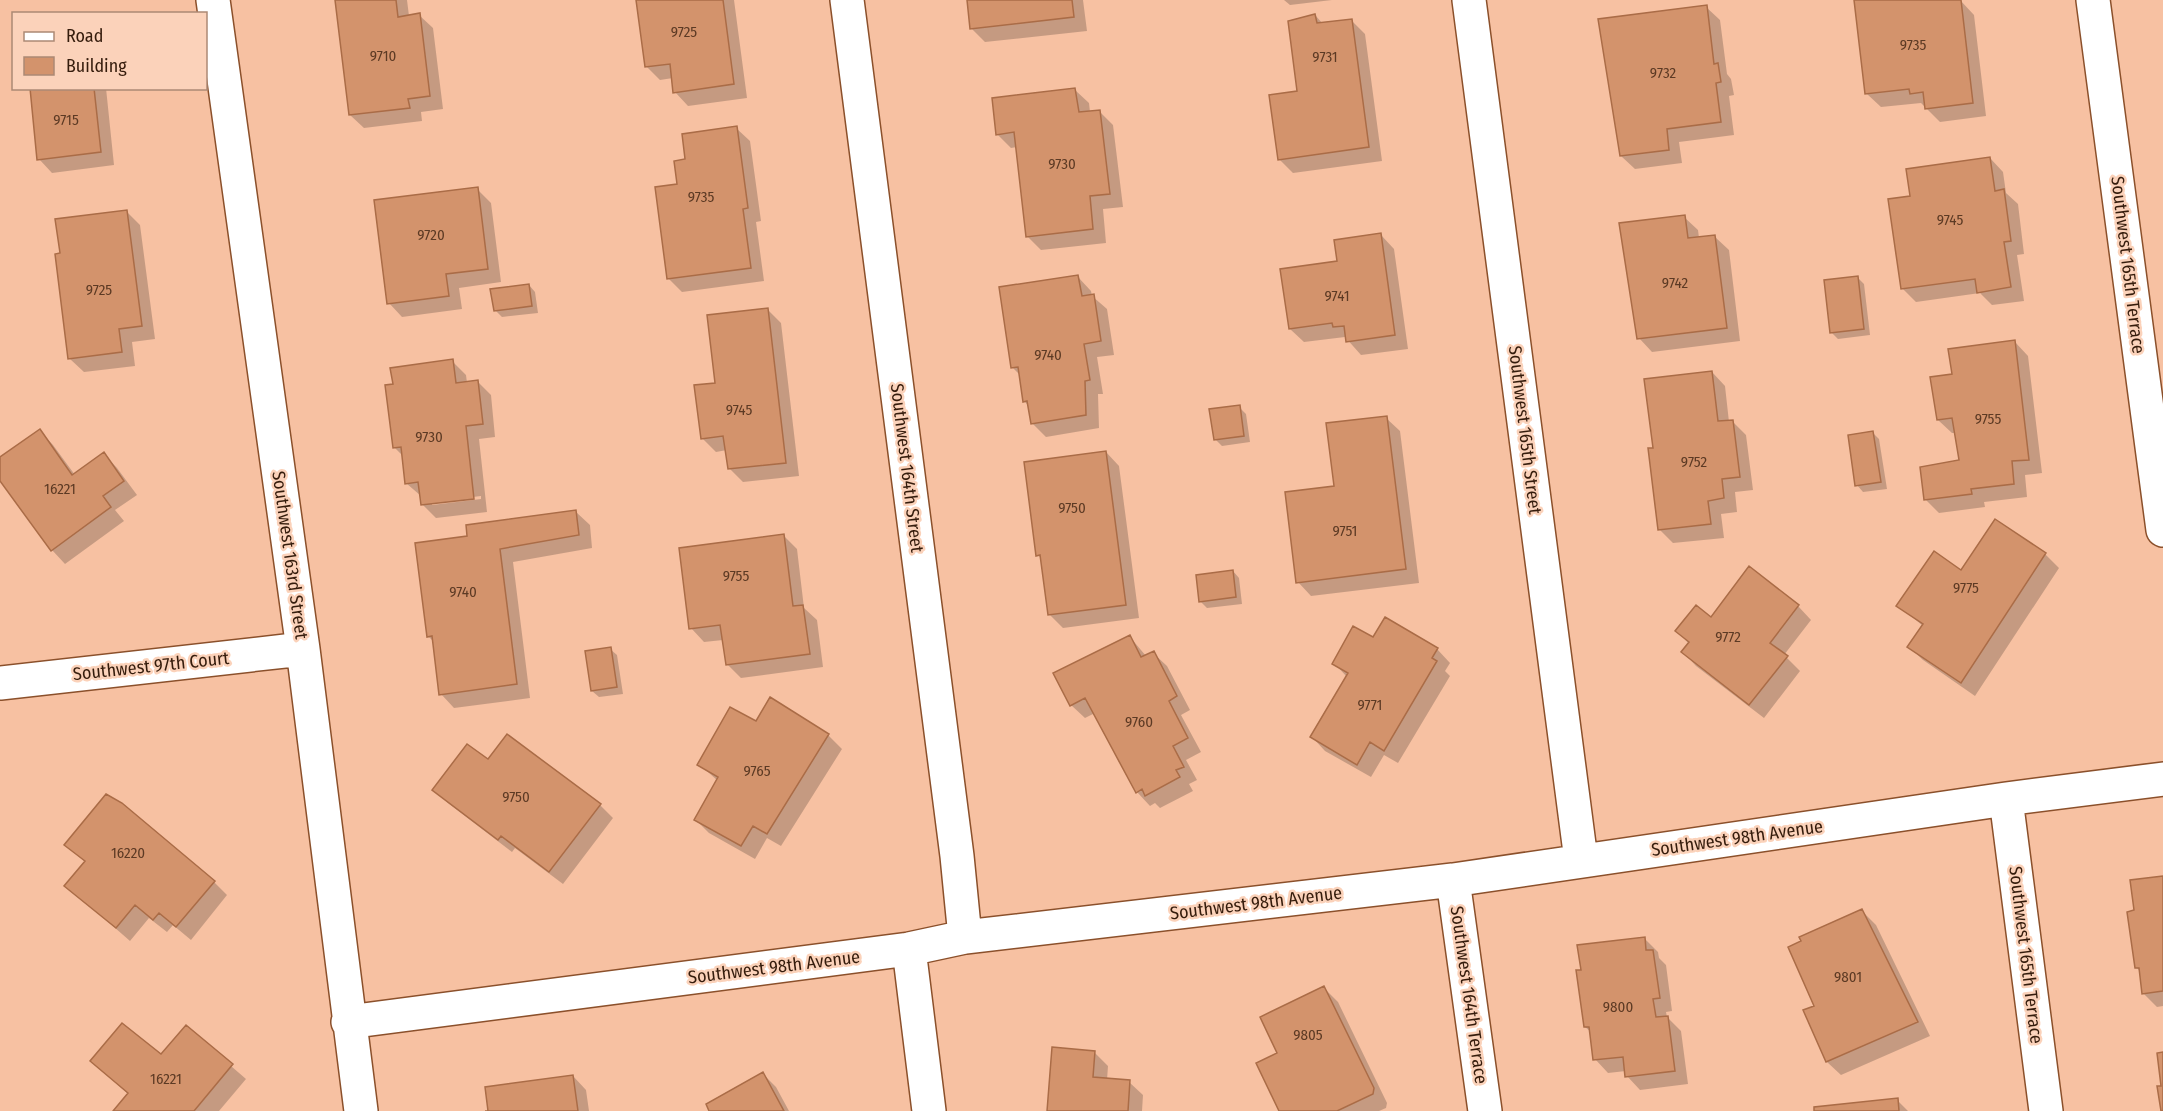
<svg xmlns="http://www.w3.org/2000/svg" width="2163" height="1111" viewBox="0 0 2163 1111" font-family="'Fira Sans Condensed',sans-serif">
<rect width="100%" height="100%" fill="#f7c1a2"/>
<path fill="#0003" fill-rule="evenodd" d="M336 0H407L409 16 419 15 433 28 443 109 421 112 422 121 364 128 350 115Z
M638 0H734L747 98 688 106 675 92 673 78 660 80 646 66Z
M968 0H1083L1087 31 985 42 972 29Z
M1284 0H1332L1290 5Z
M1856 0H1960L1974 15 1986 116 1940 122 1921 103 1881 107 1867 94Z
M1706 7 1720 20 1727 74 1731 79 1734 95 1729 96 1734 135 1679 142 1682 163 1635 169 1621 156Z
M1315 15 1323 24 1351 20 1365 34 1382 161 1293 173 1279 159 1299 92Z
M32 88H106L114 165 52 173 39 159Z
M1075 90 1089 103 1090 112 1099 111 1113 125 1123 207 1103 209 1106 243 1041 250 1028 237 1017 147 1011 148 997 134Z
M736 128 750 141 761 221 756 222 764 281 682 292 668 278 679 185 687 160Z
M1990 158 2003 172 2006 193 2018 204 2024 254 2017 255 2024 301 1992 305 1980 293 1916 302 1902 288 1912 197Z
M477 189 491 203 501 282 459 288 462 309 402 317 389 303Z
M127 212 140 225 155 339 132 342 135 366 84 372 70 359Z
M1684 217 1698 230 1699 238 1715 237 1729 250 1740 341 1652 352 1639 338Z
M1381 235 1394 249 1408 349 1361 355 1345 337 1304 342 1290 329 1338 262Z
M1078 277 1091 291 1092 296 1107 309 1114 355 1097 357 1103 394H1098L1099 428 1046 437 1032 423 1029 406 1024 401 1021 376 1013 368Z
M1857 277 1864 284 1870 335 1838 339 1831 332Z
M529 285 535 292 538 313 502 317 495 310Z
M767 309 781 323 799 476 743 482 729 468 727 450 716 452 702 438 716 384Z
M2015 342 2028 356 2042 473 2025 475 2027 497 1984 502 1985 507 1939 513 1925 499 1961 462 1956 433H1952L1938 420 1954 375Z
M452 361 466 375 467 383 477 381 491 395 495 437 479 439 487 512 436 518 422 504 421 496 406 483 403 456 394 447ZM481 496V499L432 505V502Z
M1712 372 1725 386 1729 422H1733L1746 435 1753 490 1735 492 1737 512 1721 514 1724 538 1673 543 1660 530Z
M1239 407 1246 414 1250 442 1222 446 1215 439Z
M1386 418 1400 431 1419 583 1311 596 1298 582 1336 487Z
M40 431 53 445 75 475 104 454 117 468 137 495 115 510 124 521 65 564 52 550 0 478V459Z
M1873 433 1879 439 1887 489 1863 492 1857 485Z
M1106 452 1119 466 1139 618 1063 628 1050 615 1043 560 1038 555Z
M576 512 590 525 592 548 513 562 530 698 454 708 441 694 434 642 428 636 469 537Z
M783 535 797 549 804 608 817 620 823 667 741 678 727 664 723 640 704 642 691 628Z
M2045 554 2059 568 1975 696 1923 660 1909 647 1923 626 1898 605 1962 572Z
M1233 571 1239 578 1242 604 1207 608 1200 601Z
M1798 606 1811 620 1784 655 1800 671 1764 718 1696 666 1683 652 1689 644 1677 631 1711 619Z
M1130 637 1146 656 1153 653 1167 666 1190 710 1181 715 1201 752 1186 760 1197 780 1189 784 1193 791 1160 808 1155 803 1150 806 1137 792 1095 713 1085 718 1071 705Z
M1374 639 1437 649 1450 663 1445 671 1450 676 1398 763 1384 755 1371 777 1325 751 1312 737 1347 677 1334 663Z
M610 649 617 655 623 694 599 697 592 691Z
M770 699 828 735 842 749 781 846 767 838 755 859 709 833 696 820 718 781 699 764 756 723Z
M488 762 600 805 613 818 563 884 515 848 512 852 448 803 434 790Z
M66 845 214 882 227 895 191 940 173 925 167 932 149 918 130 941 67 886 86 863Z
M2163 877V1006L2157 1007 2143 993 2141 972 2136 967 2135 912Z
M1862 911 1876 925 1930 1036 1841 1075 1827 1062 1805 1011 1816 1007Z
M1645 939 1658 952 1659 958 1666 965 1672 1011 1666 1012 1667 1017 1681 1031 1688 1084 1640 1090 1627 1076 1626 1071 1608 1073 1595 1059 1591 1032 1585 1027Z
M1324 988 1338 1002 1387 1103 1386 1108 1379 1111H1281L1279 1053Z
M186 1027 246 1079 219 1111H115L129 1095 92 1061 161 1057Z
M1094 1052 1108 1066 1107 1080 1129 1082 1143 1095 1142 1111H1048Z
M763 1074 776 1087 789 1111H711Z
M573 1076 586 1090 589 1111H489Z
M1897 1100 1908 1111H1816Z"/>
<path fill="#d3936c" stroke="#aa6c47" stroke-width="1.5" d="M335 0H396L398 17 420 13 430 96 408 99 410 108 349 115Z
M636 0H723L734 84 673 93 670 64 645 67Z
M967 0H1072L1074 17 970 29Z
M1854 0H1961L1973 103 1925 109 1923 92 1910 94 1909 89 1865 94Z
M1707 5 1714 64 1718 63 1721 82 1716 83 1721 122 1667 129 1669 150 1620 156 1598 19Z
M1315 14 1317 23 1352 19 1369 147 1278 160 1269 95 1297 91 1288 21Z
M30 88H94L101 152 37 160Z
M1075 88 1079 112 1100 110 1110 194 1090 196 1093 229 1026 237 1014 132 996 135 992 98Z
M737 126 748 208 743 209 751 268 667 279 655 187 677 184 674 161 685 159 682 134Z
M1990 157 1995 191 2004 189 2011 241 2004 242 2011 287 1977 293 1975 279 1901 289 1888 199 1910 196 1906 169Z
M478 187 488 269 446 274 449 296 387 304 374 200Z
M127 210 142 326 119 329 122 352 68 359 55 254 60 253 55 219Z
M1685 215 1688 238 1715 235 1727 328 1637 339 1619 223Z
M1381 233 1395 335 1346 342 1344 326 1333 327 1332 323 1289 329 1280 269 1337 261 1334 240Z
M1078 275 1082 296 1094 294 1101 341 1084 344 1090 380 1085 381 1086 415 1031 424 1027 401 1023 402 1018 367 1011 368 999 287Z
M1858 276 1864 329 1830 333 1824 280Z
M529 284 532 306 494 311 490 289Z
M768 308 786 463 728 469 723 436 701 439 694 385 715 383 707 315Z
M2015 340 2029 460 2012 461 2014 484 1971 489 1972 494 1924 500 1920 467 1959 460 1952 418 1937 420 1930 377 1952 374 1948 349Z
M453 359 456 383 478 380 483 424 466 426 474 499 421 505 418 482 405 484 401 447 393 448 385 385 393 384 390 368Z
M1712 371 1718 421 1733 420 1740 477 1722 479 1724 498 1708 501 1711 524 1658 530 1648 448H1653L1644 379Z
M1240 405 1244 436 1214 440 1209 409Z
M1387 416 1406 569 1296 583 1285 492 1334 486 1326 423Z
M40 429 72 475 104 452 124 481 103 496 111 507 51 551 0 481V457Z
M1873 431 1881 482 1855 486 1848 435Z
M1106 451 1126 605 1048 615 1040 555 1036 556 1024 462Z
M576 510 579 535 500 549 517 684 439 695 432 636 427 637 415 543 467 536 466 525Z
M1995 519 2046 553 1961 683 1907 647 1923 624 1896 606 1934 551 1961 570Z
M784 534 793 606 803 605 810 654 726 665 720 625 689 629 679 548Z
M1749 566 1799 605 1770 643 1788 656 1749 705 1681 652 1689 642 1675 631 1696 605 1711 617Z
M1233 570 1236 597 1199 602 1196 575Z
M1385 617 1438 648 1432 658 1437 661 1384 751 1370 742 1357 765 1310 737 1348 673 1332 664 1353 626 1373 637Z
M1130 635 1141 657 1154 651 1177 696 1169 701 1188 738 1173 746 1184 767 1176 770 1180 777 1145 796 1142 789 1136 793 1085 698 1070 706 1053 673Z
M611 647 617 687 591 691 585 651Z
M770 697 829 734 767 834 753 826 741 846 694 820 718 777 697 765 730 707 756 721Z
M507 734 601 804 549 872 501 836 498 840 432 790 467 744 488 759Z
M106 794 122 803 215 881 176 927 159 913 153 920 135 905 116 928 64 886 85 861 64 845Z
M2163 876V991L2142 994 2139 968H2135L2127 912 2134 910 2130 880Z
M1862 909 1918 1022 1826 1062 1803 1010 1814 1006 1788 947 1801 941 1799 937Z
M1645 937 1646 950H1653L1660 998 1653 999 1656 1017 1668 1016 1675 1071 1625 1077 1623 1057 1593 1060 1589 1027H1584L1576 970H1581L1577 945Z
M1324 986 1374 1088 1373 1094 1337 1111H1279L1256 1063 1277 1053 1260 1017Z
M122 1023 161 1054 186 1025 233 1064 194 1111H113L128 1093 90 1061Z
M1052 1047 1095 1051 1093 1077 1130 1080 1128 1111H1047Z
M2163 1052V1111H2161L2157 1086H2161L2157 1053Z
M763 1072 784 1111H709L706 1104Z
M573 1075 578 1111H485H488L485 1087Z
M1898 1098 1899 1111H1814V1107Z"/>
<g fill="none" stroke-linecap="round" stroke-linejoin="round">
<g stroke="#8b502b" stroke-width="36">
<path id="minor" d="M213 0 303 649 361 1111
M847 0 957 856 965 937
M1469 0 1581 860
M2093 0 2163 530
M0 683 303 649
M2006 799 2046 1111
M1453 880 1485 1111
M909 949 929 1111
M348 1022 909 949 965 937 1453 880 2006 799 2163 779"/>
</g>
<use href="#minor" stroke="#fff" stroke-width="33"/>
</g>
<g text-anchor="middle" stroke-width="5" stroke-linejoin="round" paint-order="stroke">
<g font-size="15" fill="#5c3a24">
<text x="684" y="37">9725</text>
<text x="1913" y="50">9735</text>
<text x="383" y="61">9710</text>
<text x="1325" y="62">9731</text>
<text x="1663" y="78">9732</text>
<text x="66" y="125">9715</text>
<text x="1062" y="169">9730</text>
<text x="701" y="202">9735</text>
<text x="1950" y="225">9745</text>
<text x="431" y="240">9720</text>
<text x="1675" y="288">9742</text>
<text x="99" y="295">9725</text>
<text x="1337" y="301">9741</text>
<text x="1048" y="360">9740</text>
<text x="739" y="415">9745</text>
<text x="1988" y="424">9755</text>
<text x="429" y="442">9730</text>
<text x="1694" y="467">9752</text>
<text x="60" y="494">16221</text>
<text x="1072" y="513">9750</text>
<text x="1345" y="536">9751</text>
<text x="736" y="581">9755</text>
<text x="1966" y="593">9775</text>
<text x="463" y="597">9740</text>
<text x="1728" y="642">9772</text>
<text x="1370" y="710">9771</text>
<text x="1139" y="727">9760</text>
<text x="757" y="776">9765</text>
<text x="516" y="802">9750</text>
<text x="128" y="858">16220</text>
<text x="1848" y="982">9801</text>
<text x="1618" y="1012">9800</text>
<text x="1308" y="1040">9805</text>
<text x="166" y="1084">16221</text>
</g>
<g font-size="18" fill="#351c0c" stroke="#fbd2ba">
<text transform="translate(2128 265) rotate(83)" y="6">Southwest 165th Terrace</text>
<text transform="translate(1525 430) rotate(83)" y="6">Southwest 165th Street</text>
<text transform="translate(907 468) rotate(83)" y="6">Southwest 164th Street</text>
<text transform="translate(290 555) rotate(82)" y="6">Southwest 163rd Street</text>
<text transform="translate(151 666) rotate(-6)" y="6">Southwest 97th Court</text>
<text transform="translate(1737 838) rotate(-8)" y="6">Southwest 98th Avenue</text>
<text transform="translate(1256 903) rotate(-7)" y="6">Southwest 98th Avenue</text>
<text transform="translate(2026 955) rotate(83)" y="6">Southwest 165th Terrace</text>
<text transform="translate(774 967) rotate(-7)" y="6">Southwest 98th Avenue</text>
<text transform="translate(1469 995) rotate(82)" y="6">Southwest 164th Terrace</text>
</g>
</g>
<rect x="12" y="12" width="195" height="78" fill="#fbd2ba" stroke="#ac8974" stroke-width="1.5"/>
<rect x="24" y="32" width="30" height="9" fill="#ffffff" stroke="#ac8974" stroke-width="1.5"/>
<text x="66" y="42" font-size="18" fill="#351c0c">Road</text>
<rect x="24" y="57" width="30" height="18" fill="#d3936c" stroke="#ac8974" stroke-width="1.5"/>
<text x="66" y="72" font-size="18" fill="#351c0c">Building</text>
</svg>
